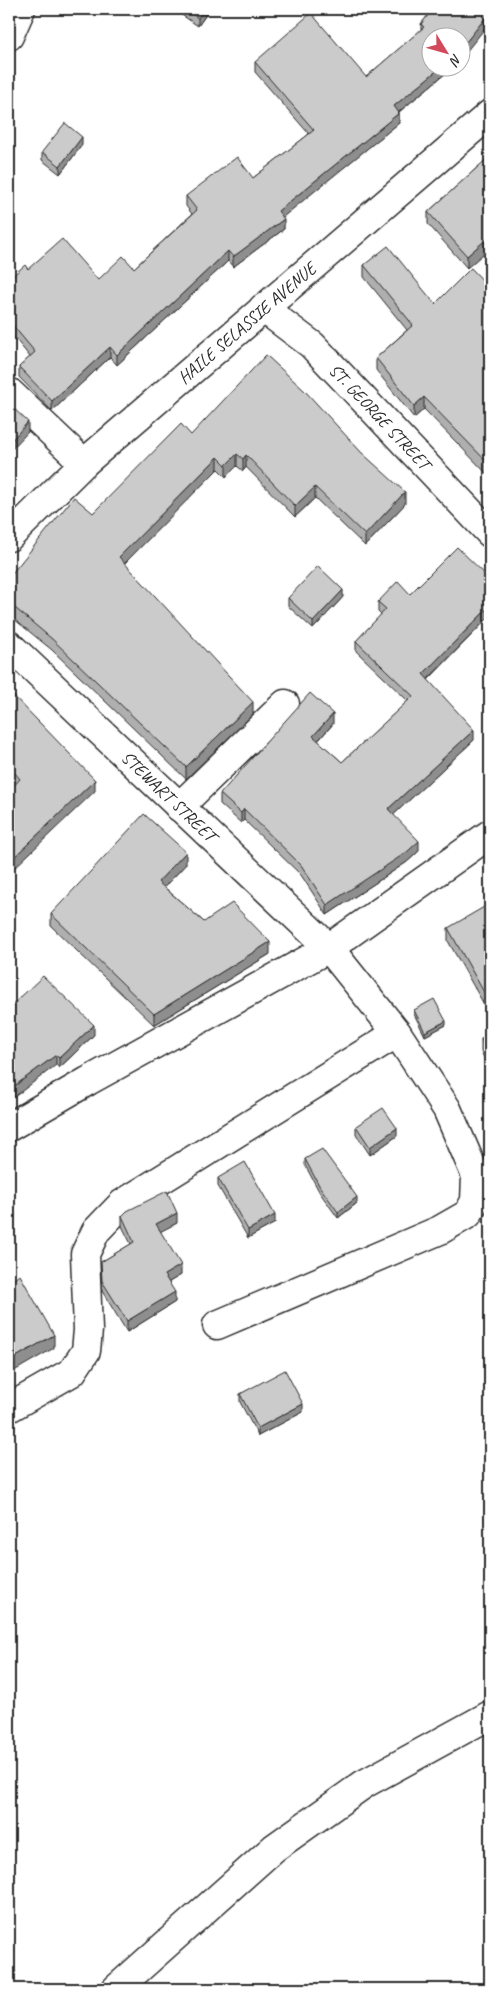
<svg xmlns="http://www.w3.org/2000/svg" width="499" height="1998" viewBox="0 0 499 1998" font-family="Caveat,sans-serif">
<rect width="100%" height="100%" fill="#fff"/>
<filter id="ink" filterUnits="userSpaceOnUse"><feTurbulence type="fractalNoise" baseFrequency=".02" numOctaves="2"/><feDisplacementMap in="SourceGraphic" scale="10" xChannelSelector="R" yChannelSelector="G"/><feConvolveMatrix kernelMatrix="1 2 1 2 8 2 1 2 1" color-interpolation-filters="sRGB"/></filter>
<g filter="url(#ink)">
<g fill="none" stroke-linecap="round" stroke-linejoin="round">
<g stroke="#2b2b2b" stroke-width="31">
<g id="minor">
<path d="M9 36 21 9"/>
<path id="s1" d="M263 308 312 345 490 533"/>
<path d="M9 392 84 463"/>
<path id="s2" d="M9 645 329 948 397 1033 447 1109 476 1176 475 1201 468 1214 440 1230 217 1325"/>
<path d="M179 807 285 704"/>
<path d="M9 1408 72 1372 86 1351 88 1330 85 1254 96 1231 122 1204 397 1033"/>
<path d="M116 1989 274 1848 364 1784 490 1715"/>
</g>
</g>
<g stroke="#2b2b2b" stroke-width="31">
<g id="highway">
<path id="s3" d="M9 537 84 463 490 114"/>
<path d="M9 1127 88 1081 329 948 490 834"/>
</g>
</g>
<use href="#minor" stroke="#fff" stroke-width="28"/>
<use href="#highway" stroke="#fff" stroke-width="28"/>
</g>
<path fill="#afafaf" stroke="#2b2b2b" d="M173 9H210L198 26Z
M433 9 432 68H452L399 112V123L282 217 284 229 233 267 228 261 117 365 110 357 52 411 19 377V367L30 357 9 331V279L28 269 98 280 134 268 192 214 186 206V196L253 178 309 134 255 72V62L366 77 421 30V24Z
M82 145 60 174 42 160V152Z
M490 156 467 268 428 224V212Z
M364 265 435 304 490 288V477L424 409 414 418 376 370V358L407 330 364 277Z
M191 435 405 504 365 546 315 498 295 517 246 467 243 471 237 466 226 477 218 469 124 563 253 714 186 779 52 650 9 615V577L93 513Z
M490 579V616L428 680 474 740 393 815 419 851 407 862 327 915 301 875 244 820 241 823 220 804V794L333 724 318 741 342 762 408 701 356 651V641L381 615 378 612V602L410 594Z
M343 597 313 629 288 606V598Z
M9 691 95 791 16 784 9 776Z
M186 864 164 887 204 922 270 954 154 1025 51 926V914Z
M490 917V1015L448 941V928Z
M9 1008 94 1035 59 1068Z
M414 1010 446 1025 425 1036 414 1014Z
M490 1034V1069L481 1052V1039Z
M356 1126 397 1136 370 1155 356 1134Z
M305 1159 357 1203 338 1218 320 1193 305 1165Z
M218 1178 275 1223 248 1238 218 1186Z
M122 1216 177 1223 160 1231 181 1275 169 1282 175 1302 127 1332 102 1291 101 1262 131 1244 122 1226Z
M240 1394 303 1412 258 1436 240 1402Z"/>
<path fill="#8e8e8e" stroke="#2b2b2b" d="M205 9H210L198 26V18Z
M490 12V22L462 57V47Z
M440 68H452L394 116V106Z
M399 113V123L278 221V211Z
M82 137V145L60 174V166Z
M284 219V229L233 267V257Z
M490 236V248L467 268V256Z
M228 251V261L117 365V355Z
M110 347V357L52 411V401Z
M424 397V409L414 418V406Z
M28 422V432L9 452V443Z
M237 454V466L226 477V465Z
M246 455V467L243 471V459Z
M218 457V469L119 569V557Z
M315 487V498L295 517V506Z
M405 492V504L365 546V535Z
M343 590V597L313 629V622Z
M490 606V616L423 684V674Z
M253 702V714L186 779V767Z
M333 714V724L313 746V736Z
M474 730V740L388 820V809Z
M95 780V791L9 873V862Z
M244 809V820L241 823V813Z
M419 841V851L407 862 327 915V905Z
M186 852V864L158 894V882Z
M270 942V954L154 1025V1014Z
M446 1021V1025L425 1036V1032Z
M94 1025V1035L59 1068V1058Z
M56 1055V1065L9 1101V1090Z
M397 1128V1136L370 1155V1147Z
M357 1197V1203L338 1218V1212Z
M177 1213V1223L156 1234V1224Z
M275 1215V1223L248 1238V1230Z
M181 1265V1275L164 1285V1275Z
M175 1292V1302L127 1332V1321Z
M54 1335V1348L9 1374V1361Z
M303 1404V1412L258 1436V1428Z"/>
<path fill="#cbcbcb" stroke="#2b2b2b" d="M185 9H205L198 18Z
M433 9H490V12L462 47V38H432V68H440L394 106 399 113 278 211 284 219 233 257 228 251 117 355 110 347 52 401 19 367 35 352 9 321V279L25 265 28 269 62 239 98 280 123 256 134 268 197 210 186 196 237 157 253 178 314 130 255 62 311 13 366 77 424 27 421 24Z
M65 123 82 137 60 166 42 152Z
M490 156V236L467 256 428 212Z
M388 246 435 304 471 268 490 288V465L424 397 414 406 376 358 413 325 364 265Z
M266 355 305 391 361 452 405 492 365 535 315 487 295 506 246 455 243 459 237 454 226 465 218 457 119 557 253 702 186 767 52 639 9 603V577L74 497 93 513 181 424 191 435Z
M9 404 28 422 9 443Z
M457 547 490 579V606L423 674 474 730 388 809 419 841 407 852 327 905 301 865 244 809 241 813 220 794 310 693 333 714 313 736 342 762 413 696 356 641 386 609 378 602 398 581 410 594Z
M318 566 343 590 313 622 288 598Z
M9 691 95 780 9 862V791L20 779 9 766Z
M144 814 186 852 158 882 204 922 232 903 270 942 154 1014 51 914Z
M484 907 490 917V1003L448 928Z
M43 976 94 1025 59 1058 56 1055 9 1090V1008Z
M434 999 446 1021 425 1032 414 1010Z
M490 1034V1056L481 1039Z
M383 1108 397 1128 370 1147 356 1126Z
M322 1149 357 1197 338 1212 320 1187 305 1159Z
M245 1162 275 1215 248 1230 218 1178Z
M167 1191 177 1213 156 1224 181 1265 164 1275 175 1292 127 1321 102 1281 101 1262 134 1242 122 1216 127 1211Z
M20 1275 54 1335 9 1361V1282Z
M285 1370 303 1404 258 1428 240 1394Z"/>
</g>
<g text-anchor="middle" stroke-width="4" stroke-linejoin="round" paint-order="stroke">
<g font-size="18" fill="#2b2b2b" stroke="#fff">
<text dy="6" stroke="none"><textPath href="#s3" startOffset="320">HAILE SELASSIE AVENUE</textPath></text>
<text dy="6" stroke="none"><textPath href="#s1" startOffset="160">ST. GEORGE STREET</textPath></text>
<text dy="6" stroke="none"><textPath href="#s2" startOffset="220">STEWART STREET</textPath></text>
</g>
</g>
<rect width="499" height="1998" fill="none" stroke="#fff" stroke-width="30"/>
<rect x="15" y="15" width="469" height="1968" fill="none" stroke="#2b2b2b" stroke-width="2" filter="url(#ink)"/>
<g transform="translate(446 52) rotate(127)"><circle r="24" fill="#ffffff" stroke="#aaaaaa"/>
<path d="M0-4L9 19L0 12L-9 19Z" fill="#d1495b"/>
<text y="-8" font-size="14" font-weight="bold" text-anchor="middle" fill="#2b2b2b">N</text>
</g>
</svg>
